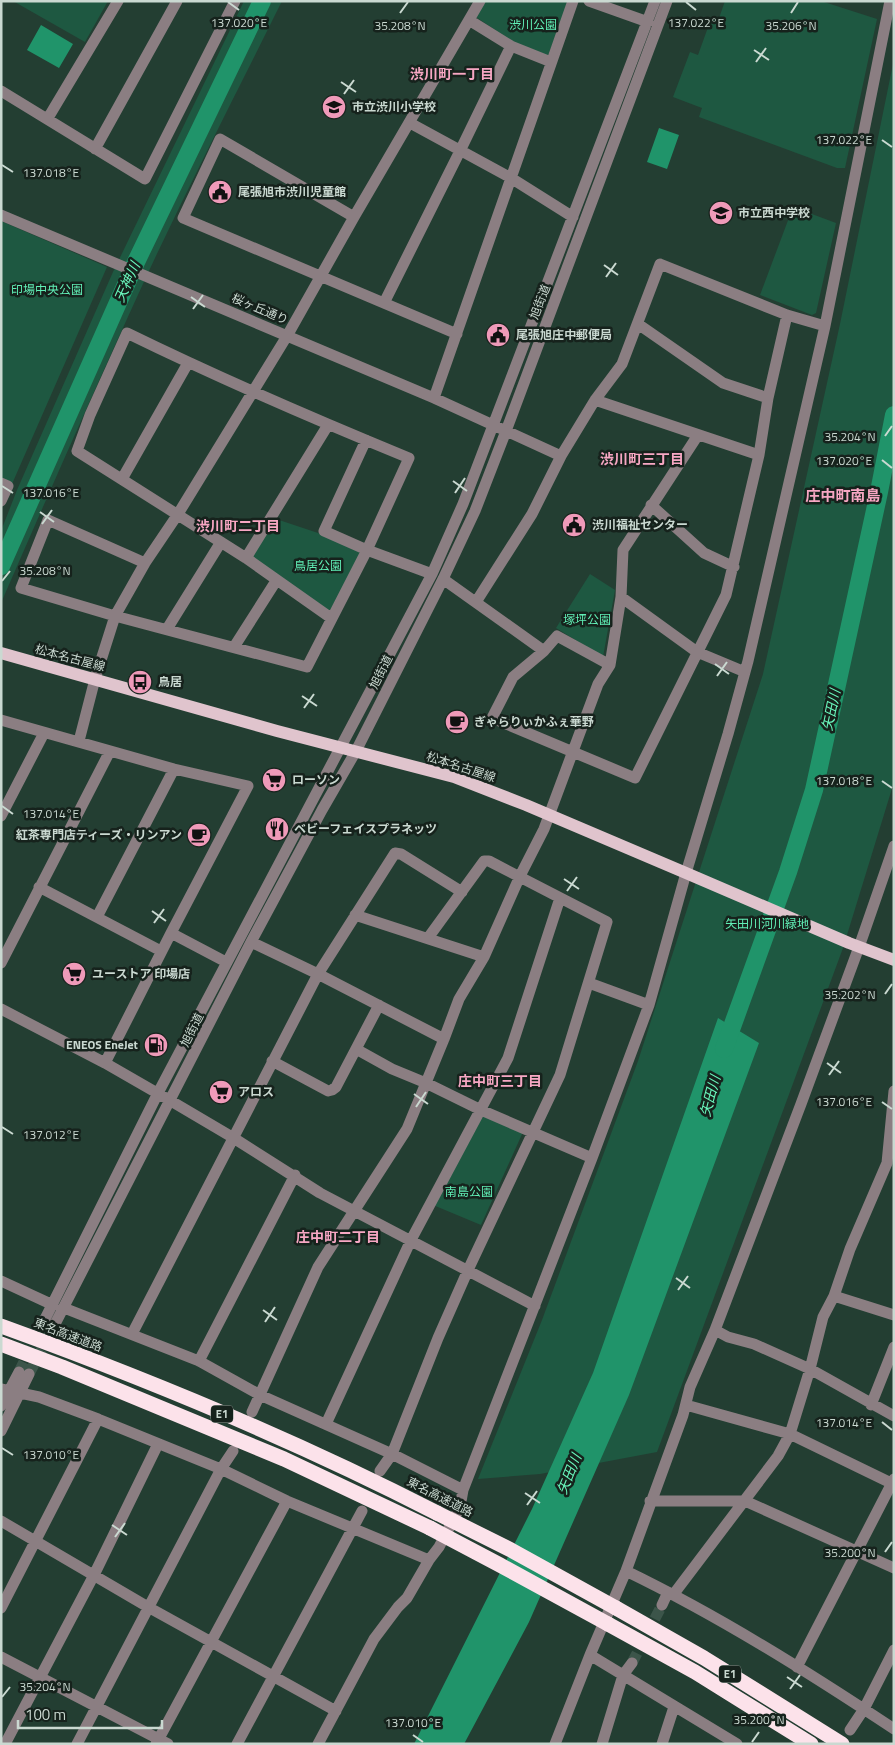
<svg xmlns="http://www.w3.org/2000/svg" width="895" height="1745" viewBox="0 0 895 1745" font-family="'Titillium Web','Noto Sans JP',sans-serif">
<rect width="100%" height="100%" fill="#233e32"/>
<path fill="#1e5841" d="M13 1H108L85 42Z
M244 1H282C235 96 186 190 142 286 94 391 47 497 1 603V531L17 490 113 272Z
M485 1H569L548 56 513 42 476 17Z
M725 1H821L877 19 845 168H837L699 117 702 108 673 97 690 52 698 55 711 19 718 21Z
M894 59V782L843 948 657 1452 540 1474 478 1479 542 1320 638 1061 763 674 840 324Z
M793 207 836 223 816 313 812 315 760 295Z
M1 221 107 267 12 484 1 479Z
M276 519 321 534 363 552 330 611 251 557Z
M590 574 615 590 603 657 556 628Z
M483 1116 523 1132 481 1225 433 1205Z"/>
<path fill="#20946a" d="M41 25 73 44 59 68 27 50Z
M659 128 679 135 667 169 647 162Z
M718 1018 759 1043 629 1395 529 1622 464 1744H414L532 1509 593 1373Z"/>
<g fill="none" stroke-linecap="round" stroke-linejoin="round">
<path stroke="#20946a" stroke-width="18" d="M1 566 136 262 262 1
M724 1049 788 872 814 790 879 492 894 415"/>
<path stroke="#3c554a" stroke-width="11" stroke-dasharray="11 5.5" stroke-linecap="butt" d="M19 1372 44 1321
M29 1374 54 1326
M632 1663 662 1605"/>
<path stroke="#8b7e82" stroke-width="11" d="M589 1 648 22
M469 20 511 46 551 62
M1 91 145 179 235 1
M48 118 118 1
M410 123 511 178 573 217
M95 149 177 1
M1 215 434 398 561 456
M354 217 220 139 183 218 457 334
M384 303 460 151 511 46
M638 324 723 383 768 398
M434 398 573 1
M595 400 759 455
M366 440 324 531 367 550 432 574
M122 479 188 363
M1 483 8 486 1 501
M651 505 704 553 734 567
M246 558 328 425
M145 563 48 520 21 588 115 616 307 667 367 550 409 458C314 419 219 378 127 333L90 415 77 451 246 558 331 618
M443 579 544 651
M621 597 697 652 745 672
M476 602 532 514 561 456 595 400 622 364 660 264 787 315 825 326
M167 629 221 542
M234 647 276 581
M610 665 557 636 544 651 513 677 492 718 635 778 726 595 759 455 768 398 787 315
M1 720 174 769 248 786 171 933 105 1063
M79 741 95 679 115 616 145 563 178 514 287 336 354 217 480 1
M1 816 44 733
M39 887 161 951
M355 915 484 957
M97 917 174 769
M171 933 226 962
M251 942 318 974 444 1039
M1 963 110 751
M589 983 649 1005
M1 1009 105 1063 171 1101 232 1137 320 1193 535 1306
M356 1049 392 1069 426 1083 481 1110 592 1158
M272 1061 328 1091 332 1090 336 1087 379 1005
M1 1281 53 1305
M834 1296 894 1315
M64 1308 199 1361 260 1395 392 1454 463 1490
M44 1321 158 1093 432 574 463 504 655 1
M54 1326 251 942 322 810 356 751 443 579 475 511 506 431 667 1
M715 1330 728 1337 754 1344 810 1369 894 1416
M132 1334 318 974 395 853 401 854 462 892
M199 1361 295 1175
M1 1389 39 1397 98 1419 221 1469 287 1501 429 1560
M686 1405 790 1434 891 1483
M871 1405 894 1347
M1 1406 19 1372
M252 1412 318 1267 407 1129 444 1039 459 999 484 957 520 876 544 829 598 684 610 665 621 597 623 550 698 435
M326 1424 411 1240 508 1058 560 898
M1 1431 29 1374
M380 1471 392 1454 438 1338 468 1270 560 1075 607 922 489 861H484L428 938
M650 1501H745L894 1568
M1 1521 148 1607 336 1711
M626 1571C719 1616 808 1672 894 1729
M673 1595 778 1456 790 1434 810 1369 823 1317 834 1296 850 1249 887 1163 894 1091
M662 1605 668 1592
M1 1608 98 1419
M590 1655 737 1744
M1 1657 168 1744
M797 1667 894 1479
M850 1730 864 1709 894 1650
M5 1744 94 1575 158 1444
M77 1744 221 1469 233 1451
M156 1744 287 1501
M237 1744 362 1511
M318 1744 374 1639 398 1607 407 1598 429 1560 439 1547 460 1507 463 1490 592 1158 649 1005 686 873 728 734 748 661 825 326 890 1
M555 1744 590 1655 626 1571 683 1415 690 1387 715 1330 801 1104 859 947 894 846
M602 1744 623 1675 632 1663
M662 1744 674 1707"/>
<path stroke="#e0c4cd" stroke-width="12" d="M1 653 277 731 454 777 526 805 686 873 849 943 894 960"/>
<path stroke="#fce2ea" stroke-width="15" d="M1 1326C150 1380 297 1441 437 1513
M1 1344 62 1367 284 1459 430 1528
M616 1608 704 1658 842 1744
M608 1624 695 1672 811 1744"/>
<path stroke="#fce2ea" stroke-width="15" d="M437 1513 511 1550 616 1608
M430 1528 500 1565 608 1624"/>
</g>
<path fill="none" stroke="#cad9d1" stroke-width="2" d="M228 2 239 10M686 2 696 10M400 13 408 2M791 13 798 2M754 50 769 60M756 62 766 48M341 82 356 92M344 94 354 80M882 140 892 147M2 165 13 172M604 265 618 275M606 277 616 263M191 297 205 307M193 309 203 295M885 436 892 426M882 460 892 468M453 481 467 491M2 486 13 493M455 493 465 478M40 512 54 522M42 524 52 510M2 581 10 571M715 664 729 674M717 676 727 662M302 696 317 706M304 708 314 694M882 781 892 788M2 806 13 814M564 879 579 889M567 891 577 877M152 911 166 921M154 923 164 909M885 994 892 984M827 1063 841 1073M829 1075 839 1061M414 1094 428 1104M882 1102 892 1109M416 1107 426 1092M2 1127 13 1134M676 1278 690 1288M678 1290 688 1276M263 1310 277 1320M265 1322 275 1307M882 1422 892 1430M2 1448 13 1455M525 1493 540 1503M527 1505 537 1491M112 1525 127 1535M115 1537 125 1523M885 1552 892 1542M787 1677 802 1687M790 1689 800 1675M2 1697 10 1687M413 1735 423 1742M752 1742 759 1732"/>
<defs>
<g id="school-disc" transform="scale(1.25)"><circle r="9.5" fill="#ef9ab9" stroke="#16221c"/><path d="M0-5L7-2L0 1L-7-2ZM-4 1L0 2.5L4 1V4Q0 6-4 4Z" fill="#111"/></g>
<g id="civic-disc" transform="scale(1.25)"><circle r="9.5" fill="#ef9ab9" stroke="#16221c"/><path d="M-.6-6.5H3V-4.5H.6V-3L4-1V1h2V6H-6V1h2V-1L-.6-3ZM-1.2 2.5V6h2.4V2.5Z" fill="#111"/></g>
<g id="bus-disc" transform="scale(1.25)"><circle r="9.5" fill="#ef9ab9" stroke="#16221c"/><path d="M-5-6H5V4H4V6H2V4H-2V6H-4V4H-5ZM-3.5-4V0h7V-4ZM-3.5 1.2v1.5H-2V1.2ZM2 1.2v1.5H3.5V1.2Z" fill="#111"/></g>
<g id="cafe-disc" transform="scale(1.25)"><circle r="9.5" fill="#ef9ab9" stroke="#16221c"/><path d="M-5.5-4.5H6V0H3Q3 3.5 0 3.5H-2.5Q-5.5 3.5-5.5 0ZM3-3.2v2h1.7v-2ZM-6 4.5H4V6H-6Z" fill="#111"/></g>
<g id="supermarket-disc" transform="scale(1.25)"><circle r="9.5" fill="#ef9ab9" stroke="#16221c"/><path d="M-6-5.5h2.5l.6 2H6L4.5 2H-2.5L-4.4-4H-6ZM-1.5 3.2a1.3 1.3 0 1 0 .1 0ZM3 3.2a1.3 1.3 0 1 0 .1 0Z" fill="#111"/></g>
<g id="restaurant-disc" transform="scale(1.25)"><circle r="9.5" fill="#ef9ab9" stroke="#16221c"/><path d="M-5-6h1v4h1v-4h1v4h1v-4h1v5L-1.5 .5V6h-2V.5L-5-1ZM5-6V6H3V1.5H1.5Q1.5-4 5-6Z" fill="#111"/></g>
<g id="fuel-disc" transform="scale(1.25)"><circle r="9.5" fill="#ef9ab9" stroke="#16221c"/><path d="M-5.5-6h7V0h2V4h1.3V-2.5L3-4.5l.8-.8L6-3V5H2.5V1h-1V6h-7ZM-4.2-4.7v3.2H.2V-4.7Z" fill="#111"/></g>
</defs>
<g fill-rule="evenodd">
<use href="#school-disc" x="334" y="107"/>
<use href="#civic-disc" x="220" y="192"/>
<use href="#school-disc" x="721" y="213"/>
<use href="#civic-disc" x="498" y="335"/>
<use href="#civic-disc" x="574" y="525"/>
<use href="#bus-disc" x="140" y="682"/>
<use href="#cafe-disc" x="457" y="722"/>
<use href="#supermarket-disc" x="274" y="780"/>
<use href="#restaurant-disc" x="277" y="829"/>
<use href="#cafe-disc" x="199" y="835"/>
<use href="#supermarket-disc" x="74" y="974"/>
<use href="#fuel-disc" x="156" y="1045"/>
<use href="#supermarket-disc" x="221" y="1092"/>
</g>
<g text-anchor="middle" stroke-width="5" stroke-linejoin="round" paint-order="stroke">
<g fill="#16221c" stroke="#94a29b" stroke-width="1">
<rect x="211" y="1405.5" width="22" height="17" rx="4"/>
<rect x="719" y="1665.5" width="22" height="17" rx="4"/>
</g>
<g font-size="11" font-weight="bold" fill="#cad9d1">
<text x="222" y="1418">E1</text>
<text x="730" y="1678">E1</text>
</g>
<g font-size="12" fill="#61efb6" stroke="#16221c">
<text x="533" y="29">渋川公園</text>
<text x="47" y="294">印場中央公園</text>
<text x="318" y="570">鳥居公園</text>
<text x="587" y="624">塚坪公園</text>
<text x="767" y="928">矢田川河川緑地</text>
<text x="469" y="1196">南島公園</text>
</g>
<g font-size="12" font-weight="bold" fill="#cad9d1" stroke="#16221c" text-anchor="start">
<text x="352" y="111">市立渋川小学校</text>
<text x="238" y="196">尾張旭市渋川児童館</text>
<text x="738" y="217">市立西中学校</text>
<text x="516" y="339">尾張旭庄中郵便局</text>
<text x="592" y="529">渋川福祉センター</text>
<text x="158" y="686">鳥居</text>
<text x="474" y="726">ぎゃらりぃかふぇ華野</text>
<text x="292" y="784">ローソン</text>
<text x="294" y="833">ベビーフェイスプラネッツ</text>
<text x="182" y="839" text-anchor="end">紅茶専門店ティーズ・リンアン</text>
<text x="92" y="978">ユーストア 印場店</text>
<text x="138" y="1049" text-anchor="end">ENEOS EneJet</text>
<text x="238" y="1096">アロス</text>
</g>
<g font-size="12" fill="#cad9d1" stroke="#16221c">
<text transform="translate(540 302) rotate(-69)" y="4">旭街道</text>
<text transform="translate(260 309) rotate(23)" y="4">桜ヶ丘通り</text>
<text transform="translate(70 658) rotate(15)" y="4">松本名古屋線</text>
<text transform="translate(381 672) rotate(-63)" y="4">旭街道</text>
<text transform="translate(461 767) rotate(18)" y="4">松本名古屋線</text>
<text transform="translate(192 1030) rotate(-63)" y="4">旭街道</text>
<text transform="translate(68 1335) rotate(21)" y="4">東名高速道路</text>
<text transform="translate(440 1497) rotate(27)" y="4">東名高速道路</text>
</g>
<g font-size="14" font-weight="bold" fill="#f7a7c3" stroke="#16221c">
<text x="452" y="79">渋川町一丁目</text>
<text x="642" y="464">渋川町三丁目</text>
<text x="238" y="531">渋川町二丁目</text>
<text x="500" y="1086">庄中町三丁目</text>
<text x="338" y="1242">庄中町二丁目</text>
</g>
<g font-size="14" font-style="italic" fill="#6af7bd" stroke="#16221c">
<text transform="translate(127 282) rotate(-66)" y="5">天神川</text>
<text transform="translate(831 710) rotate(-78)" y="5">矢田川</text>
<text transform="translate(710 1096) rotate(-75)" y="5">矢田川</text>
<text transform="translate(569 1474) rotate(-68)" y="5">矢田川</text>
</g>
<g font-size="15" font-weight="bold" fill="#f7a7c3" stroke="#16221c">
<text x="843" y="501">庄中町南島</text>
</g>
</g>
<g font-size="12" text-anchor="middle" fill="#cad9d1" stroke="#16221c" stroke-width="5" stroke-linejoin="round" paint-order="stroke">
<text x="239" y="27">137.020°E</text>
<text x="696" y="27">137.022°E</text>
<text x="400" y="30">35.208°N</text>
<text x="791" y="30">35.206°N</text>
<text x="844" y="144">137.022°E</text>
<text x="51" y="177">137.018°E</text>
<text x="850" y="441">35.204°N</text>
<text x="844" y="465">137.020°E</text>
<text x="51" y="497">137.016°E</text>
<text x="45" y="575">35.208°N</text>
<text x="844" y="785">137.018°E</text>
<text x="51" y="818">137.014°E</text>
<text x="850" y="999">35.202°N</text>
<text x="844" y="1106">137.016°E</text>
<text x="51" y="1139">137.012°E</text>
<text x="844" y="1427">137.014°E</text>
<text x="51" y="1459">137.010°E</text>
<text x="850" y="1557">35.200°N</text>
<text x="45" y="1691">35.204°N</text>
<text x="759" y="1724">35.200°N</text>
<text x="413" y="1727">137.010°E</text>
</g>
<rect width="895" height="1745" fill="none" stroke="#cad9d1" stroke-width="5"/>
<path d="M18 1720v8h144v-8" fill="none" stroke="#cad9d1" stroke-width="2.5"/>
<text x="25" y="1720" font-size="15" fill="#cad9d1" stroke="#16221c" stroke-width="4" paint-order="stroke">100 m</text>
</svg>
